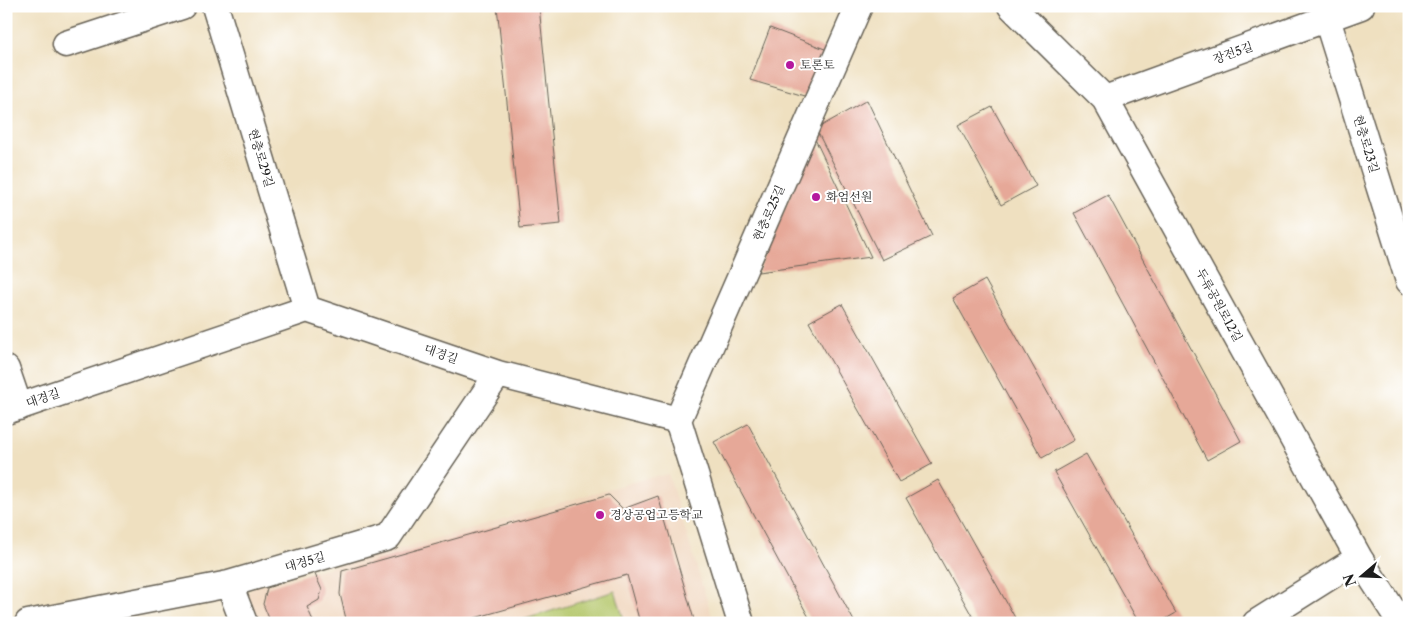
<svg xmlns="http://www.w3.org/2000/svg" width="1415" height="629" viewBox="0 0 1415 629" font-family="'Libre Caslon Text','Noto Serif KR',serif">
<rect width="100%" height="100%" fill="#fff"/>
<filter id="ink" filterUnits="userSpaceOnUse"><feTurbulence type="fractalNoise" baseFrequency=".02" numOctaves="2"/><feDisplacementMap in="SourceGraphic" scale="10" xChannelSelector="R" yChannelSelector="G"/><feConvolveMatrix kernelMatrix="1 2 1 2 8 2 1 2 1" color-interpolation-filters="sRGB"/></filter>
<filter id="wash" filterUnits="userSpaceOnUse"><feTurbulence type="fractalNoise" baseFrequency=".0096" numOctaves="4" result="noise"/><feDisplacementMap in="SourceGraphic" scale="20" xChannelSelector="R" yChannelSelector="G"/><feGaussianBlur stdDeviation="1.12" result="paint"/><feColorMatrix in="noise" values="0 0 0 0 0 0 0 0 0 0 0 0 0 0 0 0 0 1.4 0 .05"/><feComposite in="paint" operator="in"/></filter>
<g filter="url(#wash)">
<rect width="100%" height="100%" fill="#efe0c0"/>
<path fill="#f0d5bc" d="M668 474 714 623H256L245 597 253 587 396 550 643 479Z"/>
<path fill="#b3c669" stroke="#687142" d="M615 591 625 623H513Z"/>
<g id="blocks">
<path fill="#e6a898" d="M497 6H539L561 224 520 228Z
M770 28 830 51 811 98 750 80Z
M867 100 932 236 882 260 816 129Z
M992 107 1036 186 1001 205 958 125Z
M814 137 871 257 758 272Z
M1108 195 1241 441 1207 460 1074 213Z
M985 280 1074 440 1042 458 953 298Z
M842 304 932 464 899 482 809 322Z
M748 424 855 623H812L714 442Z
M1086 454 1176 613 1159 623H1139L1054 472Z
M938 480 1018 623H976L906 498Z
M609 495 623 509 658 496 695 623H640L627 575 457 623H347L340 594 342 571Z
M314 572 322 590 319 600 307 607 314 623H271L263 604 267 588Z"/>
</g>
</g>
<g filter="url(#ink)">
<use href="#blocks" fill-opacity="0" stroke="#666155" stroke-width="1"/>
<g fill="none" stroke-linecap="round" stroke-linejoin="round">
<g stroke="#666155" stroke-width="29">
<path id="minor" d="M215 6 307 309
M1011 6 1105 99 1359 558 1401 623
M1323 6 1409 281
M66 44 182 6
M1105 99 1361 6
M6 369 19 407
M6 411 307 309 498 374 678 420
M678 420 859 6
M678 420 741 623
M229 584 244 623
M28 623 229 584 388 537 498 374
M1256 623 1359 558"/>
</g>
<use href="#minor" stroke="#fff" stroke-width="26"/>
</g>
</g>
<g fill="#b5179e" stroke="#fff" stroke-width="2">
<circle cx="790" cy="65" r="5"/>
<circle cx="816" cy="197" r="5"/>
<circle cx="600" cy="515" r="5"/>
</g>
<g text-anchor="middle" stroke-width="4" stroke-linejoin="round" paint-order="stroke">
<g font-size="12" fill="#1c1c1c" stroke="#fff">
<text transform="translate(1233 53) rotate(-20)" y="4">장전5길</text>
<text transform="translate(1366 144) rotate(73)" y="4">현충로23길</text>
<text transform="translate(261 158) rotate(73)" y="4">현충로29길</text>
<text transform="translate(769 213) rotate(-66)" y="4">현충로25길</text>
<text transform="translate(1219 305) rotate(61)" y="4">두류공원로12길</text>
<text transform="translate(441 354) rotate(19)" y="4">대경길</text>
<text transform="translate(43 398) rotate(-19)" y="4">대경길</text>
<text transform="translate(305 562) rotate(-16)" y="4">대경5길</text>
</g>
<g font-size="12" fill="#1c1c1c" stroke="#fff" text-anchor="start">
<text x="800" y="69">토론토</text>
<text x="826" y="201">화엄선원</text>
<text x="610" y="519">경상공업고등학교</text>
</g>
</g>
<rect width="1415" height="629" fill="none" stroke="#fff" stroke-width="25"/>
<g transform="translate(1362 576) rotate(251)" stroke="#ffffff" stroke-width="4" paint-order="stroke">
<path d="M0-4L9 19L0 12L-9 19Z" fill="#1c1c1c"/>
<text y="-8" font-size="14" font-weight="bold" text-anchor="middle" fill="#1c1c1c">N</text>
</g>
</svg>
